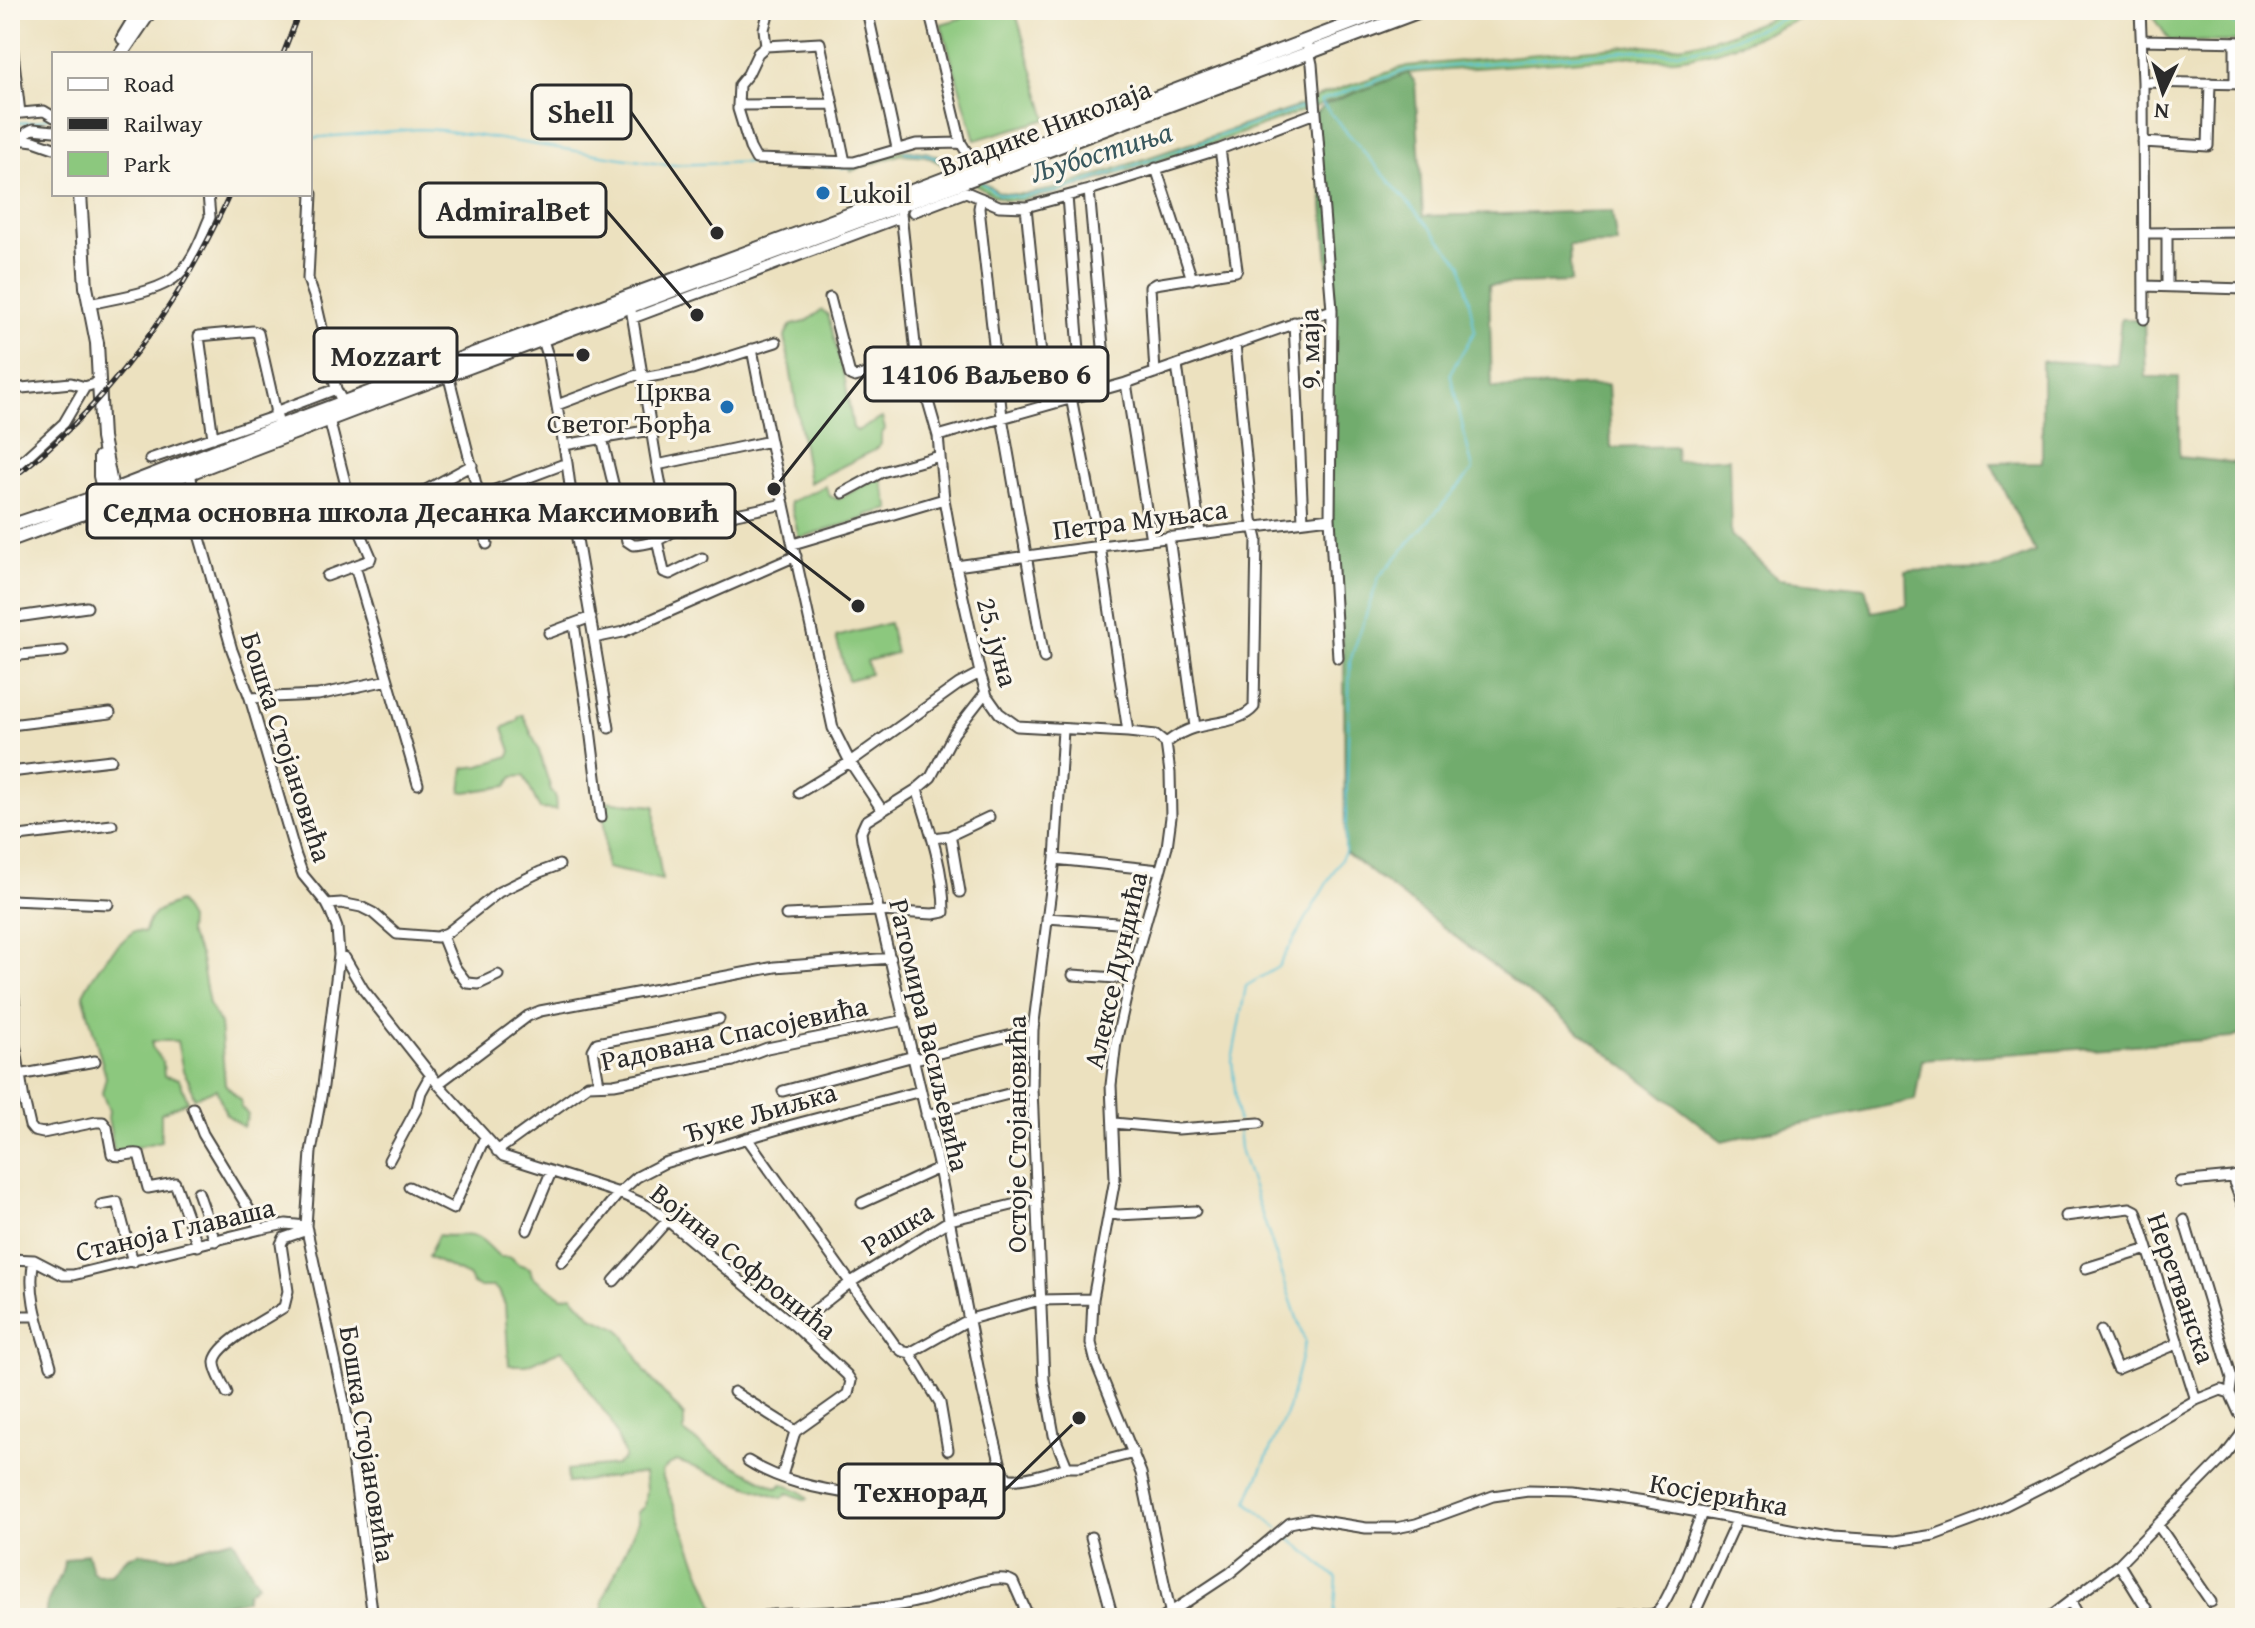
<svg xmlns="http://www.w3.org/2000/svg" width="2255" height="1628" viewBox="0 0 2255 1628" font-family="'Gentium Book Plus',serif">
<rect width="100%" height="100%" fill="#fbf7ec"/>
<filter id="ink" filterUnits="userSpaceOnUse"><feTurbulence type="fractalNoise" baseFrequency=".0125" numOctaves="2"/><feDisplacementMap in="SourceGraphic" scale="16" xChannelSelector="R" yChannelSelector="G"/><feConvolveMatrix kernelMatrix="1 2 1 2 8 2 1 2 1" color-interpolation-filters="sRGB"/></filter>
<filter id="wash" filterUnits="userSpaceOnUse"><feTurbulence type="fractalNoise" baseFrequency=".006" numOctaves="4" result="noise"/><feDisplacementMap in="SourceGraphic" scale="32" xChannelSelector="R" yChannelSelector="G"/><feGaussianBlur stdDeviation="1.8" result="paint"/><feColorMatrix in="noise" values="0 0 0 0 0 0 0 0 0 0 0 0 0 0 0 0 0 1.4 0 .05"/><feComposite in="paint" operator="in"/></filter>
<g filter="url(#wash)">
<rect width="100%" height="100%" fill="#ece1bf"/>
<path fill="#8cc87e" stroke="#5c7a54" stroke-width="2" d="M990 10H1015L1047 119 975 140 941 24Z
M1790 10H1820C1771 31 1689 72 1636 56L1408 73 1217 142 1061 192 1021 200H1007L993 195 940 163 926 156 902 154 851 171 849 166 902 150 926 152 946 160 999 192 1012 194H1027L1059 188 1306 104 1319 96 1407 66 1638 45C1685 55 1747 28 1790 10Z
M2149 10H2245V42L2170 41Z
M822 310 828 315 845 380 853 428 857 431 882 418 885 429 881 435V444L875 450 809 483 785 337C791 321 791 326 805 322 810 320 817 313 822 310Z
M880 476 890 509 866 515V518L799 538 790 502 825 486 831 497 839 499Z
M889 623 896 653 867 661 870 674 848 680 836 637Z
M523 715 538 748 552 793 555 795 556 810 540 809 524 776 513 777 507 786 466 792 461 791 464 768 480 766 509 756 511 751 503 728 517 721 519 716Z
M603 801 655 806V833L662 880 606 868Z
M179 902 189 919 188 933 200 955 209 1004 220 1024 225 1084 241 1101V1107L248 1115 243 1127 226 1114 216 1089 194 1098 189 1081 183 1071 177 1041H152V1047L163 1062 164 1076 179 1079 188 1101 161 1113V1141L118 1152 114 1151 108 1118 109 1111 102 1093 106 1077 83 994C95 970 113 948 134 931L145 932C149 912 162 908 179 902Z
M438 1235C450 1238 467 1232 479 1238 486 1242 494 1252 500 1257H511L518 1264 530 1268 532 1276 562 1297 572 1295 592 1317 616 1327 623 1333 646 1373 684 1416V1432C712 1455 746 1472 777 1488L783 1484 800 1491 808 1498 806 1500 788 1493 782 1498 677 1461 670 1464 662 1471 663 1478 715 1608 677 1618H603V1600L638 1522 637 1512 644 1507 646 1489 644 1473 568 1483 567 1470 616 1465 624 1459V1454L610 1419 590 1393 572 1362 562 1350 526 1365H509L505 1305 499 1291 493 1287H479L473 1284 468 1276 428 1257Z"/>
<path fill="#71ac6d" stroke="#4e6c4c" stroke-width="2" d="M1408 73 1415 82 1423 216 1612 211 1617 244 1569 245 1571 282 1489 285 1492 388 1608 385 1611 448 1675 446 1676 461 1729 458 1731 535 1778 579 1865 588 1872 612 1907 605 1906 571 1994 569 2035 552 1991 463 2042 462V361L2116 364 2121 319H2144L2146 377H2179V457L2245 464V1033L2232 1038 1922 1060 1915 1100 1722 1141 1345 852 1344 660 1330 518 1332 310 1315 113 1326 104Z
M233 1539 258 1584 248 1592 246 1600 223 1605 216 1612 202 1618H46C43 1596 63 1583 64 1561L87 1553 92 1571 97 1575 111 1574 128 1557 141 1553 169 1557Z"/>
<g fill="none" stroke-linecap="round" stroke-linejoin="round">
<path stroke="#59c1d6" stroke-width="2" d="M2192 10 2236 24H2245
M1322 100 1407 70 1636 50C1689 63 1755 30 1803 10
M10 123 35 122 49 117
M310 138 419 129 441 130 667 165 754 162
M905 152 926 154 956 167
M804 165 849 168 865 164
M982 183 998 194 1018 197 1060 191 1313 104
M1238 1121 1232 1061 1246 986 1278 967 1345 852 1350 661 1379 577 1473 470 1450 373 1475 331 1462 265 1320 101
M1238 1127 1240 1149 1305 1342 1288 1409 1247 1502 1278 1528
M1283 1532 1337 1578 1334 1618"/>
</g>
</g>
<g filter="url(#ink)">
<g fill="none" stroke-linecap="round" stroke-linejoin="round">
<g stroke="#484641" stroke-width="13">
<path id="minor" d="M867 10 897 148
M929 10 961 143 966 151 982 166
M2140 10 2143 82 2144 319
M2240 10 2245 11
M10 27 20 113
M2142 40 2245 42
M2235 42V84
M766 46 820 43 845 162
M1308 47 1312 64 1332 310 1330 518 1338 658
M2143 82 2245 84
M832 104 738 105V109L750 148 756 159 854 162 916 144 961 143
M738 105 739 85 748 74 758 53 766 46 764 29 769 10
M10 114 44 111 54 117
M10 138 34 141 54 148
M24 140 27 132 33 129 54 131
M2143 142 2208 146 2210 83
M1156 168 1192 279
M1089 190 1104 358
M310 192 312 194 308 279 316 302 336 389 343 403
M1067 196 1080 363
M981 198 979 208 1002 417 1044 658
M900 204 917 363 938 436 944 499 956 566 980 673 987 696 999 713 1017 726 1128 732 1156 735 1166 743
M1026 207 1046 404
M913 212 966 192 999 206 1026 207 1089 190 1220 149 1315 113
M2144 233 2245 232
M2144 286 2245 289
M2167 286V232
M830 298 850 375 855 377 888 368 917 363
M89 304C114 298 160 293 179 274 192 262 201 240 207 224L210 217 208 194
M632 314 657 465 668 521 674 530
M633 318 901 217
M1294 322 1303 521
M541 334 548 356 567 463 577 539 609 728
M752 349 770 441 833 728 850 762 882 810
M1177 365 1200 533
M1155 373 1150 287 1155 284 1236 271 1237 269 1220 149
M448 374 479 496 487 544
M643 378 692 369 776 342
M1126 383 1151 540
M22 388 71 383 85 387
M1071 397 1100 546 1128 732
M557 405 642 373
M275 412 336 389
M938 436 1126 383 1332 310
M213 438 199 336 253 331 258 333 279 426
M602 438 627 541 633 545C646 545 665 539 674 530L685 531 736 514 784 504
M564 445 651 430
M150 459 276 416
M657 465 770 441
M190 469 198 531 232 650 250 698 296 856 303 875 327 904 331 912 337 928 339 955 323 1086 311 1152 306 1226 346 1411 373 1618
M10 472 64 423 85 387 100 382
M843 493 882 472 940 456
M479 496 567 463
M404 502 472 465
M1169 537 1195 727
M657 540 664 572 670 574 702 558
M793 544 944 499
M355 566 418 784
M956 566 1100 546 1330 518
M327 576 370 560 371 557 354 517 329 419
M10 618 87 607
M574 624 590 729 601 817
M549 633 591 617
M594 638 623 632 796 556
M10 656 63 651
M986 692 954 733 931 777 917 789 866 821 861 832 862 840 939 1168 983 1392 1002 1470 1007 1478C1020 1483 1051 1471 1067 1467
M250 698 318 695 388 680
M10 725 110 713
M1063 730 1055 859 1033 1030 1032 1088 1044 1380 1054 1435 1067 1467H1080L1134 1453
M1166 743 1170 773 1171 817 1167 847 1133 967 1116 1042 1111 1085 1115 1179 1093 1299 1091 1343 1096 1363 1141 1473 1170 1611 1173 1618
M1166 743C1175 736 1183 731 1194 728 1212 722 1241 723 1254 707L1257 539 1252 519 1235 344
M10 772 111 760
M799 793 850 762 959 684 980 673
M949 836 989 817
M10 837 112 825
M933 838 949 836 951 839 960 892
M1055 859 1159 870
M10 900 108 904
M327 904 341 903 361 907 373 913 397 934 437 937 447 933 499 892 540 872 559 865
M786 915 879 911 933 914 944 912C944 870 930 829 917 789
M1047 918 1145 925
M442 936 454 966 467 983 479 984 498 975
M339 955 345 958 363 989 438 1084 503 1156 619 1193 651 1207 795 1326 847 1375 851 1381 848 1394 796 1431 794 1435 782 1476
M10 961 15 1007V1043L24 1100 30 1126 34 1131 43 1133 96 1122H103L107 1127 112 1154C120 1159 130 1152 139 1154L148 1188 175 1183 198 1246
M1073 975 1131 979
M915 1059 1033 1030
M19 1075 95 1061
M438 1084 528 1016 540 1011 775 967 891 958
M599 1084 593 1050 597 1043 719 1019
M783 1091 914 1056
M193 1108 203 1134 261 1229
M926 1115 1032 1088
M1114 1123 1178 1129 1259 1123
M747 1138 895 1345 902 1351 910 1353
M497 1151 588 1085 614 1084 733 1061 767 1048 905 1020
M389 1160 417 1108 421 1092 431 1074
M2232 1177 2245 1211
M2180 1182 2232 1177 2245 1174
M409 1187 453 1209 485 1137
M198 1192 215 1241
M862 1203 939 1168
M101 1205 117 1202 133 1262
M1110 1213 1118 1215 1195 1211
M2065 1216 2130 1208 2136 1211 2196 1400
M2184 1220 2232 1378 2230 1393
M527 1230 551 1172
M10 1259 34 1260 63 1275H73L261 1229 286 1224 306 1226
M34 1260C26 1295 42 1333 51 1366
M562 1262 619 1193 637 1177 664 1163 792 1125 921 1091
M2086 1268 2148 1249
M614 1281 667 1221
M10 1316H37
M795 1326 851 1282 950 1220 1037 1199
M2101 1331 2117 1369 2179 1343
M910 1353 970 1319 1040 1300 1093 1299
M910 1353 940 1403 948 1450
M734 1392 796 1431
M227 1393C224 1385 215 1372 215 1363 214 1344 270 1317 284 1307L288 1291 281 1244 284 1238 307 1230
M748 1461C779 1481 818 1489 854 1494
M2158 1525 2211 1602
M1091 1537 1113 1618
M2119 1564 2152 1618
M2071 1602 2080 1618
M1696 1610 1737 1520
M1620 1613C1629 1613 1650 1618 1657 1612 1670 1601 1694 1532 1702 1513
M764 1616C815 1611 875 1613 924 1600 945 1595 995 1570 1013 1582L1029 1618
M707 1618H708
M1162 1618 1230 1573 1290 1523 1310 1519 1366 1528H1396L1416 1524 1493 1496 1528 1491 1574 1492 1644 1502 1833 1537 1896 1541 1934 1535 1982 1517 2071 1472 2196 1400 2221 1390 2230 1393 2239 1413 2245 1418
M2048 1618 2119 1564 2224 1457 2240 1436 2245 1426"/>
</g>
<g stroke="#484641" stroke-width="16">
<path id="major" d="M123 38 140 10
M121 54 151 10
M80 194 86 287 97 343 102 438 113 495
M100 457V476L106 501
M10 526 90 499 279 426 899 196 1386 10
M10 540C158 487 303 428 450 374 774 253 1099 134 1423 10"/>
</g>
<use href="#minor" stroke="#fff" stroke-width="9"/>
<use href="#major" stroke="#fff" stroke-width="12"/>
<g stroke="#2b2b2b" stroke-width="5">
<path id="rail" d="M283 54 300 10
M10 480C107 407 180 304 230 194"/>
</g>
<use href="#rail" stroke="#fbf7ec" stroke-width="2" stroke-dasharray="6" stroke-linecap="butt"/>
</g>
</g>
<g fill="#1f6fb2" stroke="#fbf7ec" stroke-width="3">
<circle cx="823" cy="193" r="8"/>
<circle cx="727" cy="407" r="8"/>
</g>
<g text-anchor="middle" stroke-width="6" stroke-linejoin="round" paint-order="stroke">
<g font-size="28" fill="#2b2b2b" stroke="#fbf7ec">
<text transform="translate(1045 127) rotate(-21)" y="10">Владике Николаја</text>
<text transform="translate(1309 349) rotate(-91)" y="10">9. маја</text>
<text transform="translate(1140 519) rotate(-7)" y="10">Петра Муњаса</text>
<text transform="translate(998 642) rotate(75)" y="10">25. јуна</text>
<text transform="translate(287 747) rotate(72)" y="10">Бошка Стојановића</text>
<text transform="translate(1115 970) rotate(-77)" y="10">Алексе Дундића</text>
<text transform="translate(734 1033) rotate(-12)" y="10">Радована Спасојевића</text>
<text transform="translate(930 1035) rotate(77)" y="10">Ратомира Васиљевића</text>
<text transform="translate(760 1112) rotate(-16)" y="10">Ђуке Љиљка</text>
<text transform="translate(1016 1134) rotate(-90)" y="10">Остоје Стојановића</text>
<text transform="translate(897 1228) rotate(-31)" y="10">Рашка</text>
<text transform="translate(175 1229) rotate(-13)" y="10">Станоја Главаша</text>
<text transform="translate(744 1261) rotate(39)" y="10">Војина Софронића</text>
<text transform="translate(2182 1288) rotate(71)" y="10">Неретванска</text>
<text transform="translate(368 1444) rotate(81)" y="10">Бошка Стојановића</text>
<text transform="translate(1719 1494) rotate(10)" y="10">Косјерићка</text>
</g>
<g font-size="28" fill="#2b2b2b" stroke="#fbf7ec" text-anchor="start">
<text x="839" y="203">Lukoil</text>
<text x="711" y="401" text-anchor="end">Црква<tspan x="711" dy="32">Светог Ђорђа</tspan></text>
</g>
<g font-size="30" font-style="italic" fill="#39585e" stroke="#fbf7ec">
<text transform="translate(1101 152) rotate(-17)" y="10">Љубостиња</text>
</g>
</g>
<path fill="none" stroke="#2b2b2b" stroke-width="3" d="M717 233L631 112M697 315L606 210M583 355L457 355M774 489L865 374M858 606L735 511M1079 1418L1004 1491"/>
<g fill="#2b2b2b" stroke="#fbf7ec" stroke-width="3">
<circle cx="717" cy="233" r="8"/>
<circle cx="697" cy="315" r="8"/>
<circle cx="583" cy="355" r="8"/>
<circle cx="774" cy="489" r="8"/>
<circle cx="858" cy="606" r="8"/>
<circle cx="1079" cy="1418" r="8"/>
</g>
<g fill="#fbf7ec" stroke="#2b2b2b" stroke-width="3">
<rect x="532" y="85" width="99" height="54" rx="8"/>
<rect x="420" y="183" width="186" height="54" rx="8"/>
<rect x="314" y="328" width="143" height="54" rx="8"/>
<rect x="865" y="347" width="243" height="54" rx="8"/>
<rect x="87" y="484" width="648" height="54" rx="8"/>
<rect x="839" y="1464" width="165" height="54" rx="8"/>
</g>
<g font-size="30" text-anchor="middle" font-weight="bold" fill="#2b2b2b">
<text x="581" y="123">Shell</text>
<text x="513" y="221">AdmiralBet</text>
<text x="386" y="366">Mozzart</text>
<text x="986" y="384">14106 Ваљево 6</text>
<text x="411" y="522">Седма основна школа Десанка Максимовић</text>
<text x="921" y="1502">Технорад</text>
</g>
<rect width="2255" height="1628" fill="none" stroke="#fbf7ec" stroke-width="40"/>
<rect x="52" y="52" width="260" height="144" fill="#fbf7ec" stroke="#a8a59f" stroke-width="2"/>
<rect x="68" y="78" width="40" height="12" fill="#ffffff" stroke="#a8a59f" stroke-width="2"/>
<text x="124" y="92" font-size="24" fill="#2b2b2b">Road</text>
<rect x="68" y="118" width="40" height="12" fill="#2b2b2b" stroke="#a8a59f" stroke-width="2"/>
<text x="124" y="132" font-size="24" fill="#2b2b2b">Railway</text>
<rect x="68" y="152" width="40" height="24" fill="#8cc87e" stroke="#a8a59f" stroke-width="2"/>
<text x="124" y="172" font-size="24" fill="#2b2b2b">Park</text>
<g transform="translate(2163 92) rotate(184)" stroke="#fbf7ec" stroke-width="6" paint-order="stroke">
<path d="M0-6L14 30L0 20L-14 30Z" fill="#2b2b2b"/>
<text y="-12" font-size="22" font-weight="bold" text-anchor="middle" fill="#2b2b2b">N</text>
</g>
</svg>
